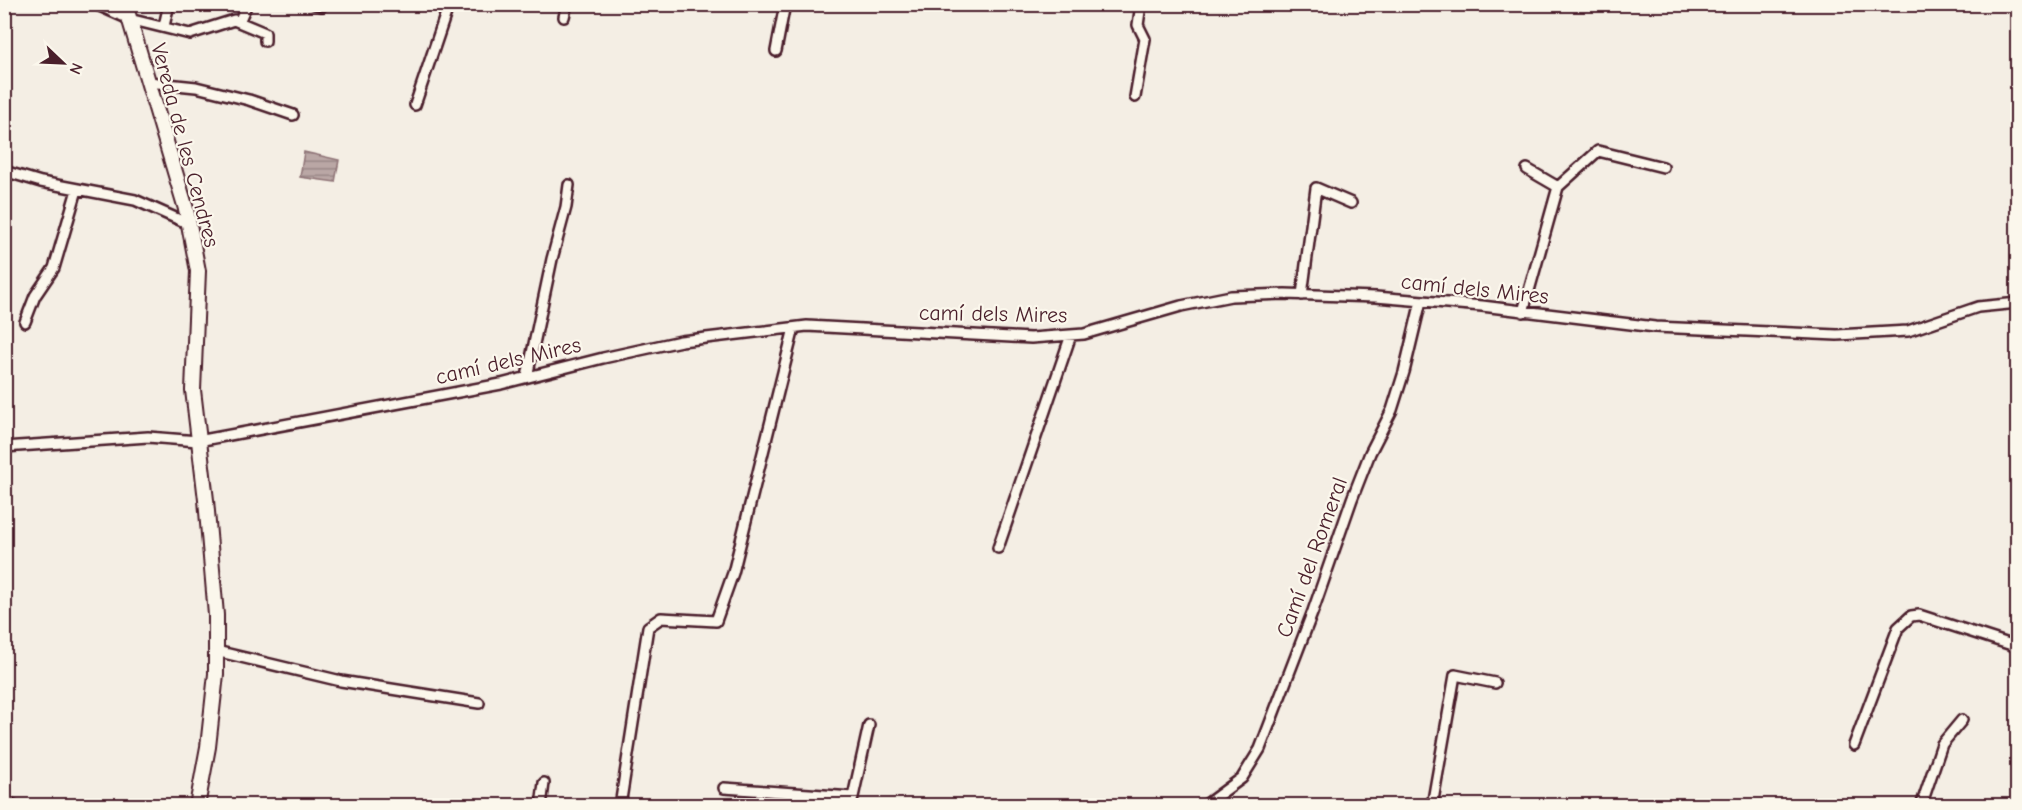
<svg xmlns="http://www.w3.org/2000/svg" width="2022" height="810" viewBox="0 0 2022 810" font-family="'Comic Neue',sans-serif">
<defs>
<pattern id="water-rules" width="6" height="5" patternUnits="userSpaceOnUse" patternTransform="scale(1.5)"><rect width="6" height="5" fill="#baa7a5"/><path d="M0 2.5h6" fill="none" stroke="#998787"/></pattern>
</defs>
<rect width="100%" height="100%" fill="#f4eee4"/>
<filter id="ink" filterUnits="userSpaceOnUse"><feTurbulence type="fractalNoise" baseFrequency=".0167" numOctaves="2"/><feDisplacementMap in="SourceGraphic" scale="12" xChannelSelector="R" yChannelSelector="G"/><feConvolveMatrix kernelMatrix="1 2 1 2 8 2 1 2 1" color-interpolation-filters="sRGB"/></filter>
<g filter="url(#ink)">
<path fill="url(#water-rules)" stroke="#8d7174" stroke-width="1.5" d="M304 152 339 160 335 182 300 177Z"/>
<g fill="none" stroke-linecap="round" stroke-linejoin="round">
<g stroke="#4a1f2b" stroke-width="14">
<path id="minor" d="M95 4 129 19 190 34 234 20 265 33V41
M315 4 322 6
M564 17 567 4
M239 22 247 4
M164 26 169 4
M776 51 785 4
M148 82 196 87 249 100 293 115
M1135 97 1145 39 1138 25 1141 4
M415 105 449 4
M1527 169 1558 187
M4 171 41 182 135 200 189 224
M1302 295 1316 188 1351 203
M1523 312 1558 187 1598 151 1663 167
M25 322 35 296 54 268 77 190
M527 377 552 259 566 207 569 185
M4 447 148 437 198 441 501 384 603 358 681 341 807 326 1031 338 1084 334 1181 306 1231 296 1285 294 1376 297 1482 306 1655 327 1837 335 1908 331 1978 307 2018 303
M998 548 1071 335
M216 651 341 681 479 703
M1854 745 1898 628 1911 616 1919 615 2018 647
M724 788 853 797
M4 801 16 806
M541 806 544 783
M620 806 648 627 661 618 716 621 733 573 794 328
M851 806 869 725
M1204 806 1242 778 1260 749 1313 611 1352 499 1370 453 1392 410 1404 372 1421 301
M1432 806 1455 675 1495 683
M1921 806 1942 744 1962 720"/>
</g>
<g stroke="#4a1f2b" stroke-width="18">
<path id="secondary" d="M125 4 186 209 198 271 193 390 206 500 216 615V674L208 747 197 806"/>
</g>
<use href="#minor" stroke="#fbf7ec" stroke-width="9"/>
<use href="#secondary" stroke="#fbf7ec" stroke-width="14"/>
</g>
</g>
<g text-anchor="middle" stroke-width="4.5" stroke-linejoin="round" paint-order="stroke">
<g font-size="22" fill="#4a1f2b" stroke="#fbf7ec">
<text transform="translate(186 145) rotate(75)" y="8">Vereda de les Cendres</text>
<text transform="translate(1475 288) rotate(6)" y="8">camí dels Mires</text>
<text transform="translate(993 313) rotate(1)" y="8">camí dels Mires</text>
<text transform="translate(508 360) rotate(-13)" y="8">camí dels Mires</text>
<text transform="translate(1311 557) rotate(-70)" y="8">Camí del Romeral</text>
</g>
</g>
<rect width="2022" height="810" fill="none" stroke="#fbf7ec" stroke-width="24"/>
<rect x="12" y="12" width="1998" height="786" fill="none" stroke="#4a1f2b" stroke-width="2" filter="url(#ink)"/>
<g transform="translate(63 63) rotate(113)" stroke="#fbf7ec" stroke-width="4.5" paint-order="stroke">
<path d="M0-4.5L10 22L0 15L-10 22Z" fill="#4a1f2b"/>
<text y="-9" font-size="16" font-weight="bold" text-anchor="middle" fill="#4a1f2b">N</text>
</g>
</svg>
